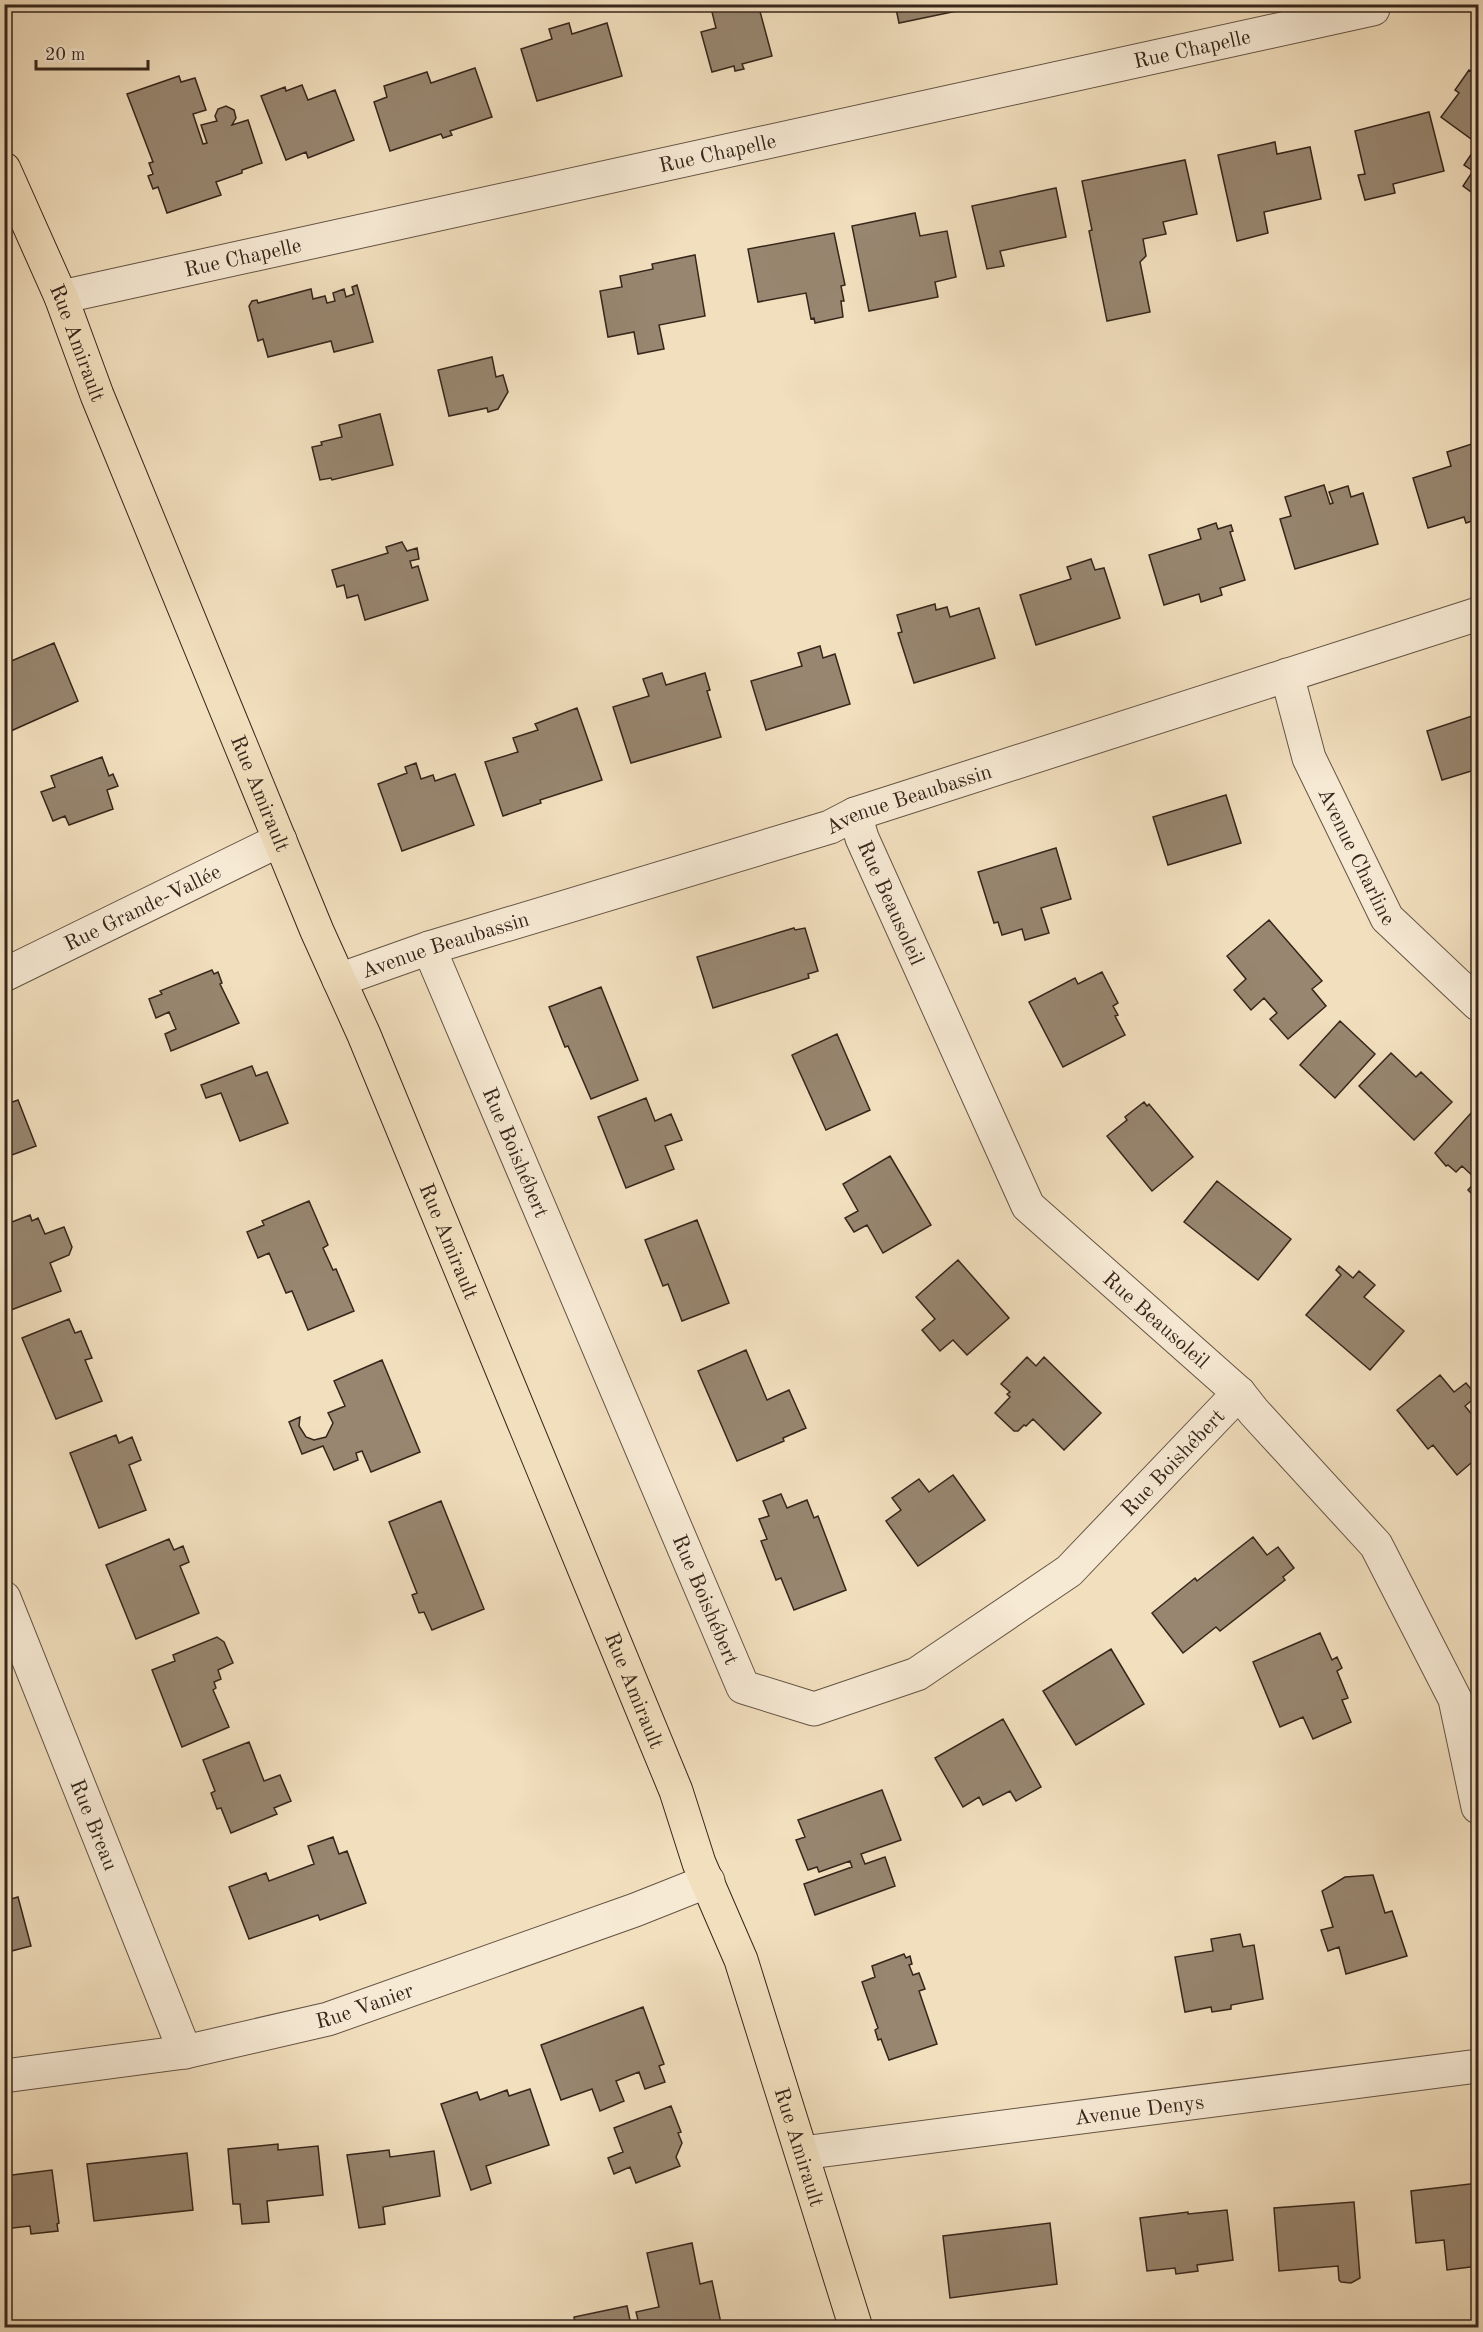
<svg xmlns="http://www.w3.org/2000/svg" width="1483" height="2332" viewBox="0 0 1483 2332" font-family="'Old Standard TT',serif">
<rect width="100%" height="100%" fill="#f2dfbe"/>
<filter id="stains"><feTurbulence type="fractalNoise" baseFrequency=".00333" numOctaves="4"/><feColorMatrix values="0 0 0 0 .2 0 0 0 0 .09 0 0 0 0 .02 0 0 0 .5 -.17"/></filter>
<radialGradient id="worn" r=".72"><stop offset=".6" stop-color="#630" stop-opacity="0"/><stop offset="1" stop-color="#630" stop-opacity=".3"/></radialGradient>
<path fill="#988670" stroke="#36261b" stroke-width="1.5" d="M710 4H758L772 56 742 64 744 69 735 71 734 66 712 72 701 32 716 28Z
M895 4H961L962 10 899 23Z
M569 23 572 34 607 23 622 76 537 101 521 49 552 39 549 29Z
M1478 66V144L1441 117 1459 93 1455 90 1469 70 1474 73Z
M475 68 492 117 450 131 452 135 443 138 441 134 390 151 374 102 387 97 384 86 427 72 431 83Z
M179 76 181 82 195 78 206 110 193 114 203 144 207 143 201 125 217 121 215 116 218 109 226 106 234 110 236 118 232 125 248 120 262 163 242 170V173L216 182 221 195 167 213 158 187 153 189 148 176 153 174 149 163 153 162 127 94Z
M302 85 308 100 335 90 354 140 308 158 306 152 286 160 261 96 285 87 286 91Z
M1429 112 1444 171 1393 184 1395 193 1365 200 1358 175 1365 174 1355 131Z
M1275 142 1277 154 1310 147 1321 199 1264 212 1268 233 1237 241 1218 155Z
M1478 144V197L1463 186 1473 171 1464 165Z
M1185 160 1197 214 1163 222 1166 234 1143 239 1146 256 1140 262 1150 312 1107 321 1089 231 1092 230 1082 181Z
M1056 188 1066 237 1000 251 1004 266 987 269 972 206Z
M915 213 920 236 947 231 956 277 935 282 938 297 869 311 852 226Z
M834 233 845 285 841 286 844 301H841L843 317 815 323 814 318 811 319 806 293 758 302 748 249Z
M695 255 705 316 659 325 664 349 638 354 634 332 608 337 600 291 622 287 620 276 653 269 652 264Z
M357 285 373 342 334 352 331 341 268 357 263 339 258 341 249 306 252 301 257 300 258 303 311 289 313 299 325 296 327 303 335 301 333 293 344 289 346 297 354 294 352 287Z
M492 357 496 377 503 375 508 392 498 409 488 412 487 408 449 416 438 370Z
M380 414 393 465 332 480 331 478 320 480 312 447 322 445 321 442 342 437 339 425Z
M1478 442V519L1466 523 1464 517 1428 528 1413 478 1451 466 1447 452Z
M1324 485 1330 504 1333 503 1329 492 1348 486 1351 497 1363 493 1378 544 1295 569 1280 519 1291 516 1285 497Z
M1216 523 1218 529 1231 525 1233 531 1230 532 1245 580 1220 588 1222 595 1201 602 1199 594 1164 605 1149 555 1201 539 1198 529Z
M402 542 407 551 417 548 419 559 410 561 412 568 418 566 428 600 365 620 358 595 347 598 344 585 337 587 332 570 388 553 386 547Z
M1091 559 1095 570 1104 568 1120 618 1036 645 1020 595 1071 579 1067 567Z
M935 604 936 610 947 607 950 617 979 608 995 658 914 683 898 633 902 632 897 615Z
M54 643 78 701 4 734V664Z
M820 646 823 658 835 654 850 704 766 730 751 681 802 666 798 653Z
M662 673 666 685 705 673 710 690 707 691 721 737 631 763 613 707 649 696 643 679Z
M577 708 602 780 540 800 541 803 503 816 485 762 518 752 513 738 538 730 535 724Z
M1478 714V769L1442 780 1427 731Z
M102 757 109 776 113 774 118 786 107 790 113 809 69 825 65 816 53 821 41 792 55 787 51 776Z
M416 763 421 779 433 775 435 781 455 774 474 825 402 851 378 784 407 773 405 767Z
M1226 795 1241 843 1168 865 1153 817Z
M1056 848 1071 899 1041 908 1049 933 1025 940 1022 929 1002 935 998 922 994 923 978 872Z
M1269 920 1322 981 1312 989 1326 1006 1288 1039 1270 1019 1277 1013 1264 998 1251 1010 1234 990 1246 979 1227 956Z
M794 928 795 930 805 928 818 971 808 974 809 978 713 1008 697 957Z
M212 970 214 974 218 972 222 983 220 984 239 1023 171 1051 165 1034 176 1029 169 1012 156 1018 149 999 162 994 160 991Z
M1102 972 1118 1003 1113 1006 1118 1015 1115 1016 1125 1035 1063 1067 1029 1002 1075 978 1078 984Z
M601 987 638 1080 591 1099 568 1046 565 1047 549 1007Z
M1340 1021 1375 1054 1335 1098 1300 1065Z
M837 1034 870 1110 826 1130 792 1055Z
M1391 1053 1416 1077 1421 1072 1452 1102 1414 1140 1359 1086Z
M252 1066 256 1076 267 1072 288 1123 240 1141 221 1093 206 1098 201 1085Z
M646 1098 655 1121 671 1114 682 1140 665 1146 674 1169 626 1188 598 1117Z
M18 1100 36 1146 4 1158V1105Z
M1144 1102 1147 1106 1149 1104 1193 1157 1152 1191 1107 1136 1127 1120 1125 1117Z
M1471 1113 1478 1120V1200L1468 1190 1477 1180 1462 1166 1456 1172 1448 1165 1446 1166 1435 1153Z
M890 1156 931 1225 883 1253 867 1225 854 1232 845 1218 858 1211 843 1184Z
M1217 1181 1291 1239 1258 1280 1184 1222Z
M309 1201 328 1245 323 1248 333 1270 336 1269 354 1311 308 1330 292 1291 286 1293 269 1253 258 1258 247 1232 264 1225 262 1221Z
M30 1215 32 1221 38 1218 45 1234 64 1227 72 1247 69 1255 50 1263 61 1291 11 1310 4 1293V1225Z
M697 1220 729 1303 682 1321 668 1284 663 1286 645 1240Z
M958 1260 1009 1318 967 1355 953 1340 940 1351 922 1330 935 1319 916 1297Z
M1339 1266 1353 1278 1359 1271 1375 1285 1364 1297 1404 1331 1370 1370 1306 1315 1341 1275 1336 1270Z
M69 1319 75 1333 81 1331 92 1358 85 1360 102 1401 56 1419 22 1338Z
M746 1350 767 1400 789 1390 806 1428 783 1438 784 1441 737 1461 698 1371Z
M1027 1357 1036 1366 1044 1357 1101 1413 1064 1450 1033 1419 1026 1426 1024 1425 1018 1431H1014L995 1413 1010 1397 1007 1394 1010 1392 1001 1384Z
M382 1360 420 1452 371 1472 362 1451 356 1453 358 1460 334 1470 323 1446 302 1454 289 1422 300 1417 299 1426 306 1437 314 1440 326 1437 333 1423 328 1413 345 1406 334 1381Z
M1440 1375 1454 1392 1466 1383 1477 1396 1465 1406 1478 1422V1457L1457 1475 1433 1445 1428 1449 1397 1410Z
M116 1435 119 1443 132 1437 141 1460 129 1465 146 1510 99 1528 70 1453Z
M953 1475 985 1520 918 1566 886 1521 901 1510 892 1498 919 1479 929 1492Z
M781 1494 787 1508 807 1500 814 1518 818 1516 846 1590 794 1610 781 1578 776 1580 761 1541 767 1539 759 1519 769 1516 763 1501Z
M441 1501 484 1609 432 1630 424 1612 419 1613 412 1595 417 1593 389 1522Z
M1253 1537 1267 1555 1278 1547 1294 1568 1283 1577 1285 1580 1220 1631 1216 1627 1183 1653 1152 1613 1195 1578 1197 1581Z
M169 1539 174 1550 183 1546 189 1562 180 1566 199 1613 136 1639 106 1565Z
M1320 1633 1332 1660 1337 1657 1342 1668 1337 1671 1348 1698 1342 1700 1351 1722 1313 1739 1303 1717 1280 1727 1253 1662Z
M217 1637 224 1642 233 1663 218 1670 221 1679 214 1682 216 1688 213 1690 229 1727 182 1747 152 1670 175 1661 173 1655Z
M1111 1649 1144 1704 1076 1745 1043 1691Z
M1003 1719 1041 1787 1016 1801 1010 1791 983 1805 979 1797 963 1807 935 1758Z
M249 1742 264 1781 280 1775 291 1801 274 1808 277 1814 231 1833 221 1808 217 1809 211 1793 215 1791 203 1760Z
M882 1790 901 1840 861 1854 865 1864 885 1857 895 1886 815 1915 804 1884 852 1867 850 1861 819 1872 817 1867 808 1870 796 1840 805 1837 798 1820Z
M333 1837 339 1854 347 1851 366 1903 320 1920 318 1915 249 1939 229 1887 266 1873 269 1881 314 1864 308 1846Z
M1373 1875 1385 1913 1392 1911 1407 1956 1346 1974 1339 1947 1328 1951 1321 1930 1333 1927 1322 1891 1345 1877Z
M18 1897 31 1946 4 1953V1901Z
M1240 1934 1243 1947 1254 1945 1263 1999 1231 2005V2009L1212 2012 1211 2007 1185 2012 1175 1957 1213 1951 1211 1939Z
M904 1954 906 1958 910 1956 912 1964 909 1965 913 1975 919 1973 925 1989 919 1991 937 2044 889 2060 881 2039 878 2040 875 2030 878 2028 862 1982 875 1977 872 1966Z
M643 2007 664 2064 659 2066 665 2082 645 2089 639 2072 616 2081 624 2101 600 2111 592 2089 561 2100 541 2045Z
M530 2089 549 2145 486 2166 491 2183 471 2190 441 2104 477 2092 480 2100 507 2090 509 2096Z
M671 2106 681 2132 678 2133 682 2143 676 2157 680 2166 636 2183 630 2167 614 2174 608 2158 623 2152 614 2128Z
M278 2144V2150L318 2146 323 2195 267 2201 269 2222 242 2224 240 2204H233L228 2149Z
M389 2150 390 2157 434 2151 440 2196 383 2207 385 2224 359 2228 347 2155Z
M187 2153 193 2210 94 2221 87 2164Z
M52 2170 59 2223 57 2224 58 2231 31 2234 30 2226 4 2229V2176Z
M1478 2183V2266L1447 2270 1444 2240 1416 2243 1411 2191Z
M1354 2202 1360 2278 1351 2283 1341 2282 1339 2280 1338 2266 1279 2271 1274 2208Z
M1227 2210 1233 2260 1197 2265 1198 2271 1176 2274 1175 2268 1147 2271 1140 2218 1188 2212V2214Z
M1050 2223 1057 2284 950 2298 943 2236Z
M692 2243 700 2284 712 2281 722 2328H576L574 2317 627 2306 631 2325 639 2324 636 2312 659 2307 647 2253Z"/>
<g fill="none" stroke-linecap="round" stroke-linejoin="round">
<g stroke="#655444" stroke-width="35">
<g id="minor">
<path id="s1" d="M61 297 1373 9"/>
<path id="s2" d="M1287 675 1309 758 1387 918 1478 1004"/>
<path id="s3" d="M855 814 862 838 1028 1206 1239 1393 1254 1412 1376 1545 1455 1699 1478 1807"/>
<path id="s4" d="M429 948 743 1687 814 1709 917 1674 1069 1571 1239 1393"/>
<path id="s5" d="M4 975 280 840"/>
<path id="s6" d="M339 980 429 948 830 827 855 814 1478 614"/>
<path id="s7" d="M4 1598 185 2052"/>
<path id="s8" d="M4 2076 185 2052 328 2019 635 1910 708 1881"/>
<path id="s9" d="M802 2153 1478 2066"/>
</g>
</g>
<g stroke="#36261b" stroke-width="35">
<g id="primary">
<path id="s10" d="M4 169 61 297 97 395 317 931 364 1035 676 1791 699 1863 741 1960 856 2328"/>
</g>
</g>
<use href="#minor" stroke="#f7ead5" stroke-width="33"/>
<use href="#primary" stroke="#f2dfbe" stroke-width="33"/>
</g>
<g text-anchor="middle" stroke-width="6" stroke-linejoin="round" paint-order="stroke">
<g font-size="21" fill="#36261b" stroke="#f7ead5">
<text dy="7" stroke="none"><textPath href="#s1" startOffset="1158">Rue Chapelle</textPath></text>
<text dy="7" stroke="none"><textPath href="#s1" startOffset="672">Rue Chapelle</textPath></text>
<text dy="7" stroke="none"><textPath href="#s1" startOffset="186">Rue Chapelle</textPath></text>
<text dy="7" stroke="none"><textPath href="#s10" startOffset="189">Rue Amirault</textPath></text>
<text dy="7" stroke="none"><textPath href="#s10" startOffset="675">Rue Amirault</textPath></text>
<text dy="7" stroke="none"><textPath href="#s6" startOffset="598">Avenue Beaubassin</textPath></text>
<text dy="7" stroke="none"><textPath href="#s2" startOffset="195">Avenue Charline</textPath></text>
<text dy="7" stroke="none"><textPath href="#s3" startOffset="96">Rue Beausoleil</textPath></text>
<text dy="7" stroke="none"><textPath href="#s5" startOffset="154">Rue Grande-Vallée</textPath></text>
<text dy="7" stroke="none"><textPath href="#s6" startOffset="112">Avenue Beaubassin</textPath></text>
<text dy="7" stroke="none"><textPath href="#s4" startOffset="222">Rue Boishébert</textPath></text>
<text dy="7" stroke="none"><textPath href="#s10" startOffset="1161">Rue Amirault</textPath></text>
<text dy="7" stroke="none"><textPath href="#s3" startOffset="600">Rue Beausoleil</textPath></text>
<text dy="7" stroke="none"><textPath href="#s4" startOffset="1320">Rue Boishébert</textPath></text>
<text dy="7" stroke="none"><textPath href="#s4" startOffset="708">Rue Boishébert</textPath></text>
<text dy="7" stroke="none"><textPath href="#s10" startOffset="1647">Rue Amirault</textPath></text>
<text dy="7" stroke="none"><textPath href="#s7" startOffset="244">Rue Breau</textPath></text>
<text dy="7" stroke="none"><textPath href="#s8" startOffset="368">Rue Vanier</textPath></text>
<text dy="7" stroke="none"><textPath href="#s9" startOffset="340">Avenue Denys</textPath></text>
<text dy="7" stroke="none"><textPath href="#s10" startOffset="2133">Rue Amirault</textPath></text>
</g>
</g>
<rect width="1483" height="2332" fill="none" stroke="#f2dfbe" stroke-width="24"/>
<rect x="6" y="6" width="1471" height="2320" fill="none" stroke="#36261b" stroke-width="3"/>
<rect x="12" y="12" width="1459" height="2308" fill="none" stroke="#36261b" stroke-width="1.5"/>
<path d="M36 60v9h112v-9" fill="none" stroke="#36261b" stroke-width="3"/>
<text x="45" y="60" font-size="18" fill="#36261b" stroke="#f7ead5" stroke-width="4.5" paint-order="stroke">20 m</text>
<rect width="100%" height="100%" filter="url(#stains)"/>
<rect width="100%" height="100%" fill="url(#worn)"/>
</svg>
